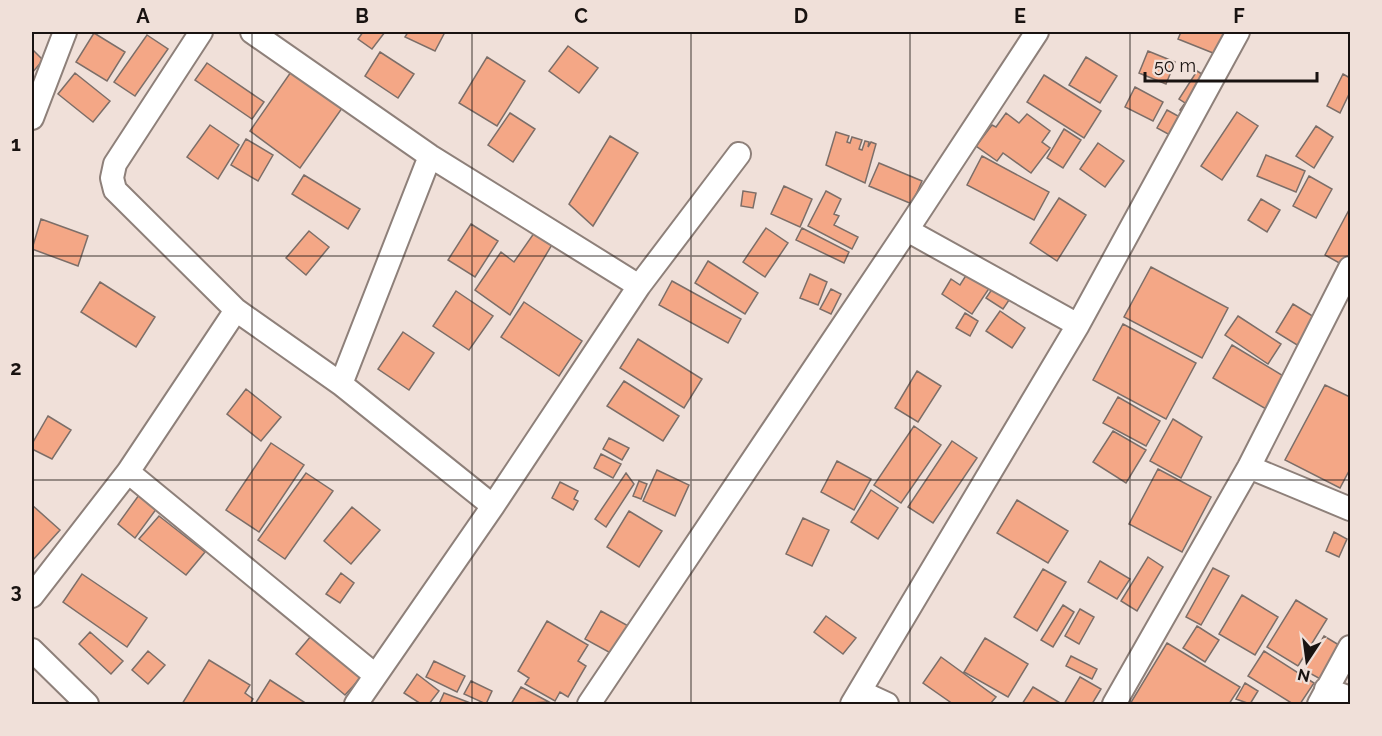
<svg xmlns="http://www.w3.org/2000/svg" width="1382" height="736" viewBox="0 0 1382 736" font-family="Raleway,sans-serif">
<rect width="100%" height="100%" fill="#f0e0d9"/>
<path fill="#f4a786" stroke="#7c6e68" stroke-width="1.5" d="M363 32H385L372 49 358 39Z
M408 32H445L435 51 405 37Z
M1181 32H1228L1218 55 1178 39Z
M94 33 125 52 107 81 76 62Z
M147 35 168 49 135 96 114 82Z
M568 46 598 68 579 93 549 71Z
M32 49 43 60 32 73Z
M1148 51 1175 62 1166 84 1139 73Z
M380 52 414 74 398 98 365 76Z
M487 57 525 81 497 126 459 103Z
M1086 57 1117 76 1100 103 1069 85Z
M207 63 264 102 252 119 195 80Z
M293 69 345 104 300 168 250 131Z
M1197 71 1216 83 1188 116 1180 110 1185 103 1179 99Z
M75 73 110 101 93 122 58 94Z
M1343 74 1350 78V92L1340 113 1327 106Z
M1044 75 1101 111 1084 138 1027 102Z
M1135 87 1163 102 1153 121 1125 107Z
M1167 110 1189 122 1179 140 1157 128Z
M1237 112 1258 126 1222 180 1201 166Z
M510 113 535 129 513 162 488 145Z
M1006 113 1019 123 1027 114 1050 131 1042 142 1050 148 1031 173 1003 153 997 161 976 146 992 125 996 127Z
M210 125 239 145 218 179 187 157Z
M1316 126 1333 137 1314 168 1296 156Z
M1064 129 1081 140 1063 168 1047 158Z
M836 132 849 136 847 142 850 143 852 137 862 140 859 149 862 150 865 141 869 142 868 147 871 142 876 144 865 183 826 165Z
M610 136 638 153 593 226 569 204Z
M246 139 273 155 258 181 231 165Z
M1098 143 1124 161 1105 187 1080 169Z
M1266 155 1305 171 1296 192 1257 176Z
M982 156 1049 192 1034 220 967 185Z
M879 163 922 181 912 204 869 186Z
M304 175 360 209 348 229 292 194Z
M1309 176 1332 189 1316 218 1293 206Z
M784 186 812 199 800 227 771 214Z
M743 191 756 193 753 208 741 206Z
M826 191 841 199 834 214 839 216 834 225 858 237 852 249 808 226Z
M1059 198 1086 215 1057 261 1030 243Z
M1261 199 1280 210 1267 232 1248 220Z
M1350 208V269L1325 255Z
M41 219 88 236 78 266 32 249Z
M471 224 498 241 475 277 448 260Z
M539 226 556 238 510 315 475 290 501 252 514 262Z
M766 228 788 243 765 277 743 262Z
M802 228 849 252 844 263 796 240Z
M309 231 329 247 306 275 286 258Z
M708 261 758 293 745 314 695 283Z
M972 266 994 281 972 314 942 294 951 279 960 285Z
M1151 267 1228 308 1202 358 1124 317Z
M810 274 827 282 818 305 800 298Z
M1001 276 1018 287 1003 309 986 298Z
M672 281 741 319 728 343 659 305Z
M100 282 155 317 136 347 81 312Z
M831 289 841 294 831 314 820 309Z
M456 291 493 316 469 350 433 326Z
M524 302 582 341 559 376 501 337Z
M1293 304 1319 320 1302 348 1276 332Z
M1000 311 1025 328 1012 348 986 331Z
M965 313 978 321 970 336 956 328Z
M1238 316 1281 344 1268 364 1225 335Z
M1123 324 1196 363 1166 419 1093 380Z
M403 332 434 353 409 390 378 369Z
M638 339 702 379 684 408 620 368Z
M1232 345 1285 377 1266 409 1213 378Z
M917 371 941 386 918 422 895 408Z
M624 381 679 416 663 441 607 406Z
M1325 385 1350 397V469L1340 488 1285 460Z
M246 389 281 417 261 441 227 414Z
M1118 397 1160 421 1146 446 1103 423Z
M48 416 71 430 52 459 32 449V444Z
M1173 419 1202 437 1181 478 1150 461Z
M914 426 941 445 901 503 874 485Z
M1113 431 1146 450 1126 483 1093 462Z
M609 438 629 448 622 460 603 449Z
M952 441 977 458 933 523 908 507Z
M271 443 304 465 259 532 226 510Z
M601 454 621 464 613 478 594 468Z
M837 461 871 479 854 510 821 492Z
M1158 469 1211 497 1182 552 1129 524Z
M657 470 689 485 675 516 643 501Z
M306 473 333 491 285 559 258 540Z
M626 473 634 484 606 527 595 519Z
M639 481 647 484 641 499 633 496Z
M560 482 578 491 574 499 578 501 573 510 552 498Z
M871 490 898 508 878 539 851 522Z
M139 495 157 508 135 538 118 524Z
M1017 500 1068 531 1048 563 997 533Z
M32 505 60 530 32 561Z
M352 507 380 530 351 564 324 541Z
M629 511 662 531 639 567 607 547Z
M159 516 205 552 186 575 139 539Z
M803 518 829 530 812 566 786 554Z
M1334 532 1347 539 1339 557 1326 551Z
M1148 557 1163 567 1137 611 1121 601Z
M1100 561 1130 579 1117 599 1088 582Z
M1213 568 1229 576 1201 625 1186 617Z
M1043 569 1066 582 1037 631 1014 617Z
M341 573 354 583 340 603 326 594Z
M82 574 147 618 127 647 63 602Z
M1242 595 1278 617 1255 655 1219 634Z
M1296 600 1327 619 1298 666 1267 647Z
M1063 605 1074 612 1053 647 1041 640Z
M1080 609 1094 617 1079 644 1065 636Z
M601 611 632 628 616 656 585 639Z
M826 616 856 638 843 654 814 632Z
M547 621 588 645 578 661 586 666 568 697 560 692 555 701 525 684 529 678 518 671Z
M1197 626 1219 640 1205 662 1183 648Z
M316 630 365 673 345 695 296 654Z
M90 632 123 661 111 674 79 644Z
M1324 636 1344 648 1324 681 1304 670Z
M985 638 1028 664 1008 697 964 672Z
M1167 643 1240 687 1229 704H1130Z
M148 651 165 665 148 684 132 670Z
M1264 651 1314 683 1300 704H1293L1248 676Z
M1071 656 1097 669 1092 679 1066 666Z
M941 657 996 697 990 704H953L923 683Z
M209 660 250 685 245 693 253 699 250 704H182Z
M434 661 465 676 457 692 426 677Z
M417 674 439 691 429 704H421L404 693Z
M1080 677 1101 689 1092 704H1064Z
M270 680 307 704H255Z
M471 681 492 691 486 704 464 694Z
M1245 683 1258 691 1250 704 1236 699Z
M521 687 549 702 511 704Z
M1033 687 1062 704H1022Z
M444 693 473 704H439Z"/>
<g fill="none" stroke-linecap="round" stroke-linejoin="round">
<g stroke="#8e807a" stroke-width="26">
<path id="minor" d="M201 32 115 164 112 178 115 190 236 310 341 384 493 506
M252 32 430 156 639 286
M32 118 65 32
M907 230 1078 325
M341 384 430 156
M1249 467 1350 509
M128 472 375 675
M32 596 128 472 236 310
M32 650 87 704
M1326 689 1350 698
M861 692 887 704
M356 704 493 506 639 286 739 154
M589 704 907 230 1037 32
M852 704 1078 325 1238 32
M1114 704 1249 467 1350 268
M1319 704 1350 647"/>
</g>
<use href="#minor" stroke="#fff" stroke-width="22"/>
</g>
<path fill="none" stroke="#191311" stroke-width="1.5" stroke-opacity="0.55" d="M252 32V704M472 32V704M691 32V704M910 32V704M1130 32V704M32 256H1350M32 480H1350"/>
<rect width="1382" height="736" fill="none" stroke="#f0e0d9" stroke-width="66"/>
<g transform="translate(1307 661) rotate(193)" stroke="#f0e0d9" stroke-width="4.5" paint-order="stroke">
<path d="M0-4.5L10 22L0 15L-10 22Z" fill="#191311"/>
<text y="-9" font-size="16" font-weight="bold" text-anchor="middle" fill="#191311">N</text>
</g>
<path d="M1145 72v9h172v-9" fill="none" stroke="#191311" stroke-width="3"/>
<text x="1154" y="72" font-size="18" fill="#191311" stroke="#f0e0d9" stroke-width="4.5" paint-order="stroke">50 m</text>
<rect x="33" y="33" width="1316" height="670" fill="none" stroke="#191311" stroke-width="2"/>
<g font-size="20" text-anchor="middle" font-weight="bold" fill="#191311">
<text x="143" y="23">A</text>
<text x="362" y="23">B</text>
<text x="581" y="23">C</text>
<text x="801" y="23">D</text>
<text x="1020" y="23">E</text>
<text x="1239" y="23">F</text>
<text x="16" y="151">1</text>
<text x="16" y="375">2</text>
<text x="16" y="598">3</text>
</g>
</svg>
